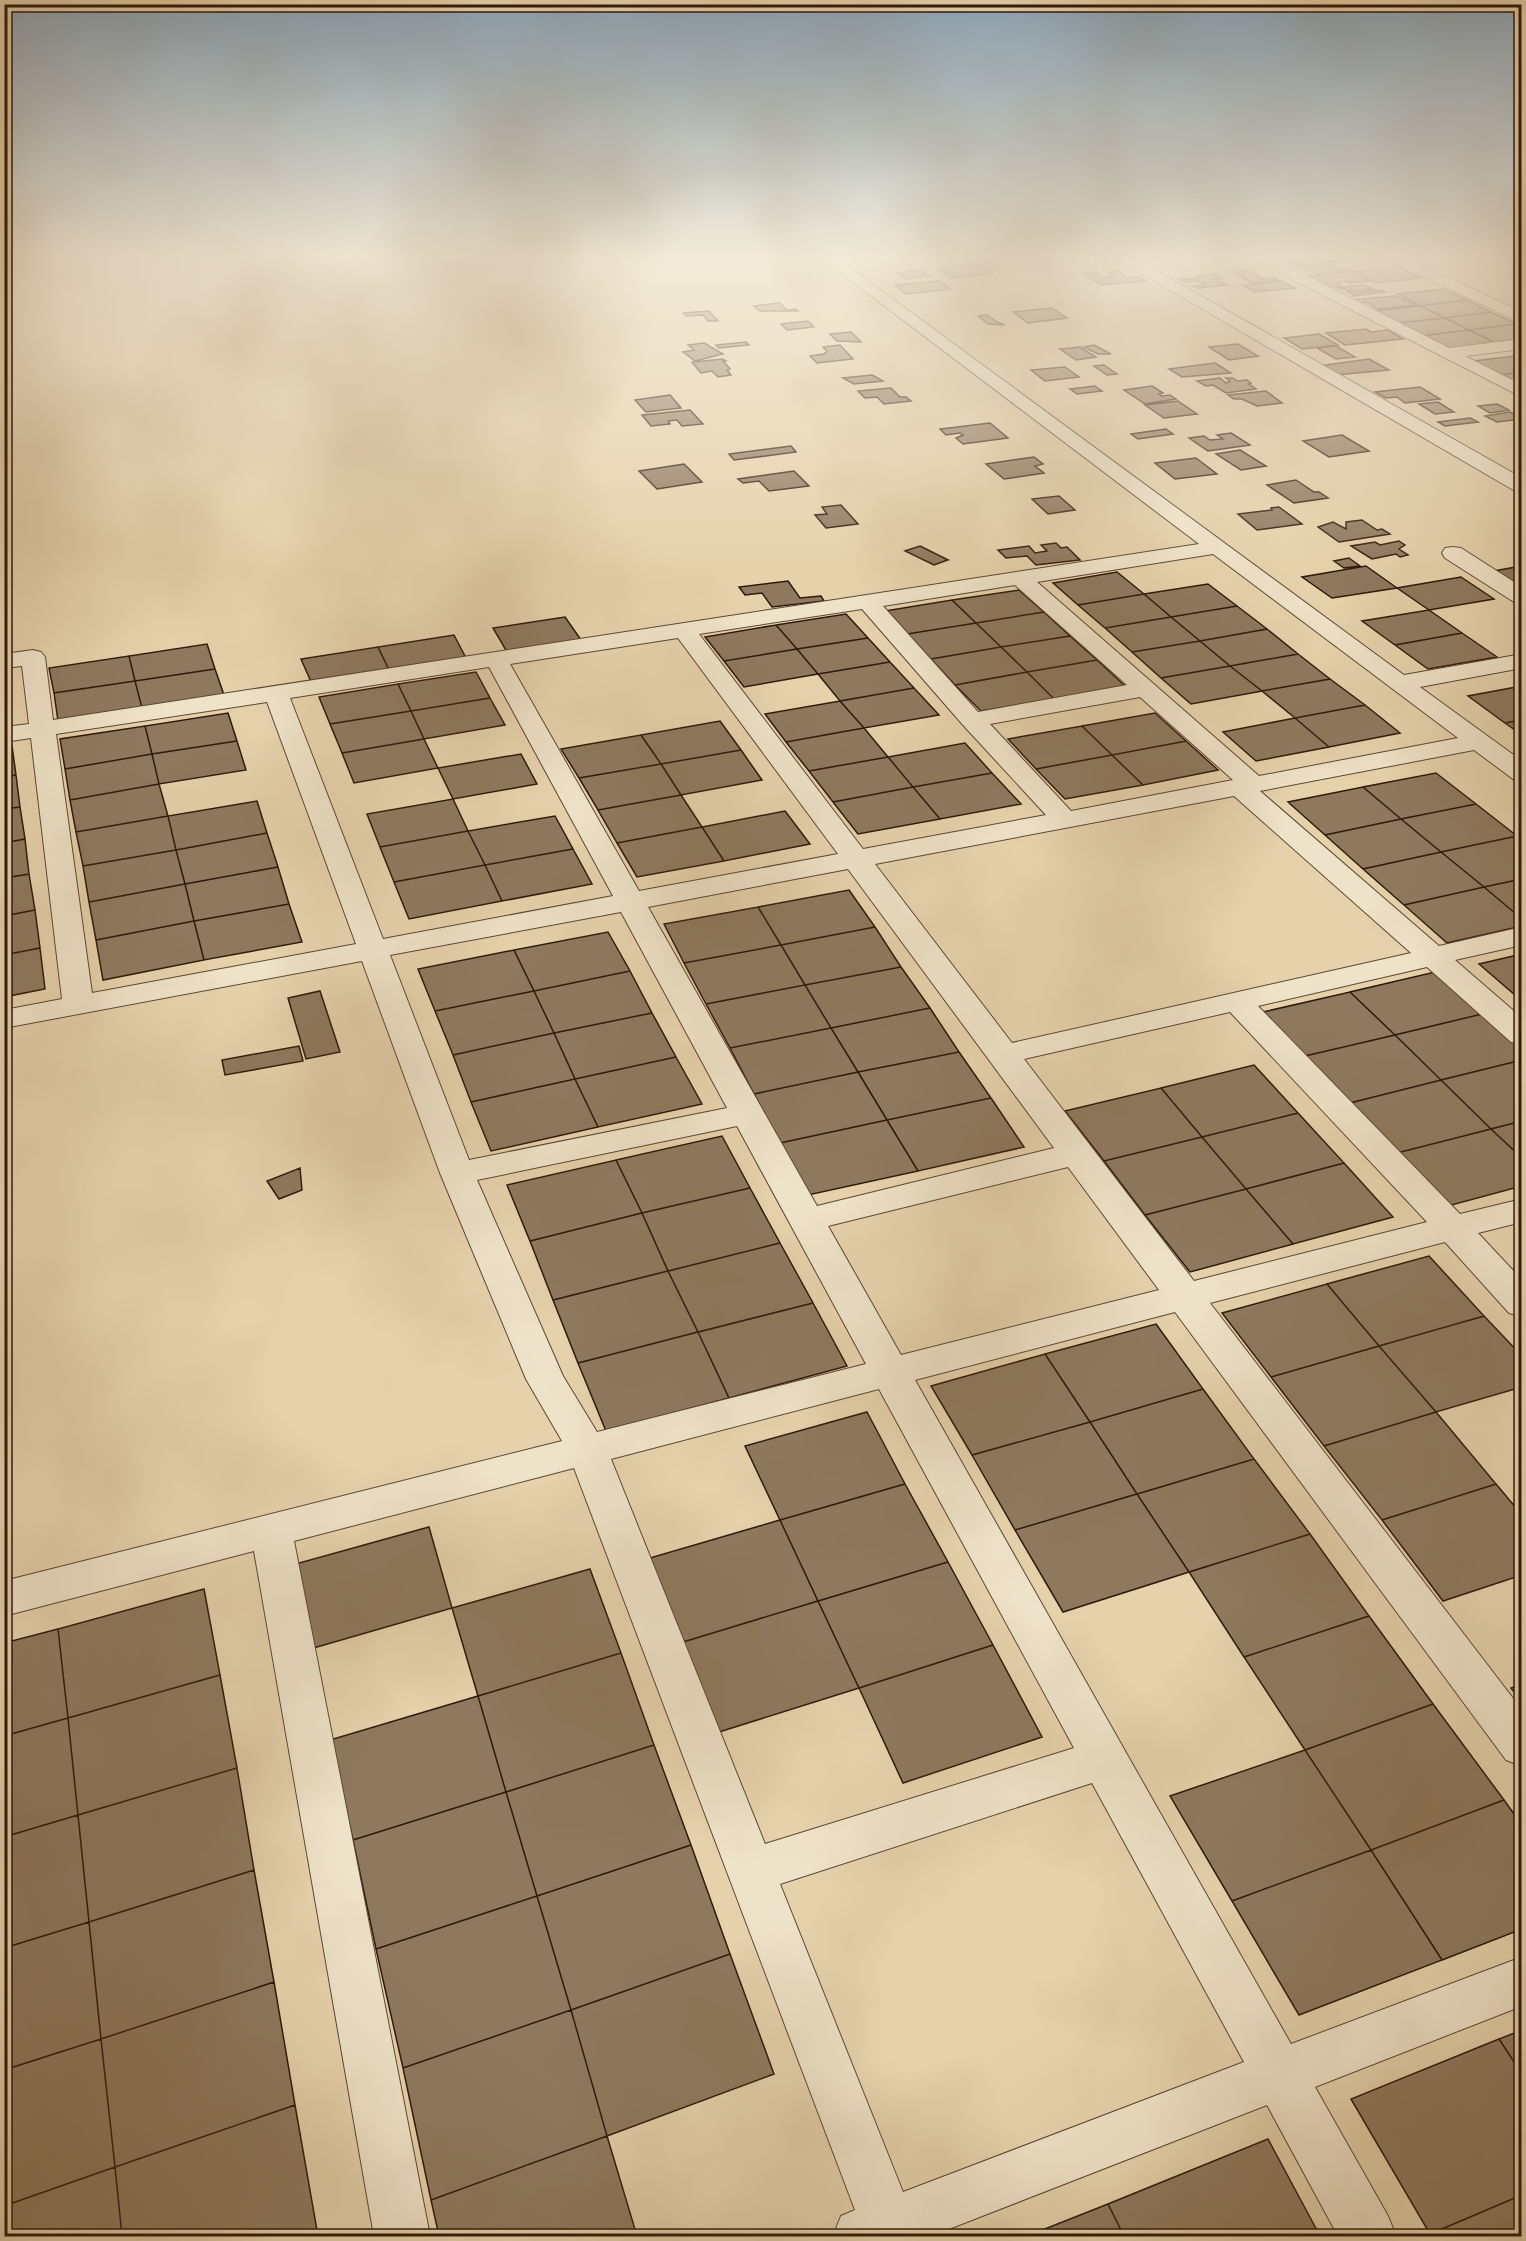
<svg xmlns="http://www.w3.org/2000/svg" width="1526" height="2241" viewBox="0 0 1526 2241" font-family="'IM FELL DW Pica',serif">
<rect width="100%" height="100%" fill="#e5d2ab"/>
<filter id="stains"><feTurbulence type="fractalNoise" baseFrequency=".00333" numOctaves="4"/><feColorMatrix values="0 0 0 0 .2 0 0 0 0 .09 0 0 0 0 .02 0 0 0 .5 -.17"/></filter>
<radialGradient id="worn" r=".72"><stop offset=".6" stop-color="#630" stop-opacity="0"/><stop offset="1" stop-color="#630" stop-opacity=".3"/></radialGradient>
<path fill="#8e795f" stroke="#2f190c" stroke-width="1.5" d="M1285 258H1327L1334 262 1298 265Z
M1326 263 1337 269H1348L1353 271 1317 274 1307 268H1300L1295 265Z
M979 264 993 273 951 278 937 268Z
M1399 267 1421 278 1376 283 1354 272Z
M920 270 930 276 906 279 896 273Z
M1119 271 1127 278 1140 277 1146 281 1101 285 1084 274 1097 272 1103 277 1113 276 1108 272Z
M1248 271 1262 279 1274 278 1278 280 1252 283 1234 272Z
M1346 272 1358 273 1372 281 1349 283 1345 281 1337 283 1341 286 1330 287 1310 276Z
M1214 273 1222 278 1214 279 1227 285 1197 288 1193 286 1206 284 1200 281 1184 282 1179 279H1199L1196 277Z
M939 281 950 289 906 294 895 285Z
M1282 281 1295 288 1254 292 1242 285Z
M1364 285 1373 289 1356 291 1336 288Z
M1444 289 1467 300 1421 306 1398 294Z
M1380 290 1385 292 1355 296 1346 291 1357 293Z
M1395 296 1417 305 1378 309 1367 302 1356 304 1350 300Z
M1467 300 1491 312 1445 318 1421 306Z
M780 303 787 310 796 309 798 311H760L754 306Z
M1421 306 1445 318 1397 323 1374 311Z
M1052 308 1067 318 1028 323 1013 312Z
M709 311 718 321H708L703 315 686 316 683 313Z
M1491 312 1517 324 1469 330 1445 318Z
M987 315 997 322 1005 325 988 324 978 316Z
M1445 318 1469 330 1421 336 1397 323Z
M808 321 814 327 787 330 781 324Z
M1517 324 1522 326V339L1494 342 1469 330Z
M1366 329 1371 332 1388 330 1403 339 1345 345 1326 333Z
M1469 330 1494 342 1446 349 1421 336Z
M851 332 861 342 837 341 830 334Z
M1319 334 1338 345 1302 349 1284 338Z
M746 342 749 345 719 348 716 345Z
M704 343 723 354 695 361 683 352 694 350 688 345Z
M1238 344 1258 356 1229 360 1209 347Z
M840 345 853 359 817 363 810 356 824 354 827 351 823 347Z
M1094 345 1111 354H1098L1084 347Z
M1336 346 1355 357 1336 359 1317 348Z
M1080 347 1096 357 1076 360 1060 349Z
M1522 355V372L1500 375 1474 361Z
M723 359 726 361H723L730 369 727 370 731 375 718 377 712 371 701 373 692 362Z
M1369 359 1389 370 1335 375 1319 366Z
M1215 363 1231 373 1182 377 1169 369Z
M1104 365 1117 374 1107 375 1094 366Z
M1065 367 1079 377 1045 381 1031 370Z
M1522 372V386L1500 375Z
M872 375 883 381 854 384 843 378Z
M1220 378 1226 383 1230 381 1226 378H1233L1237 381 1247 380 1251 383 1249 384 1256 389 1226 393 1213 385 1206 386 1197 381Z
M1095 386 1102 391 1077 394 1070 389Z
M1152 386 1163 393 1159 394 1162 396 1170 395 1176 399 1145 404 1124 390Z
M1420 387 1440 399 1405 403 1397 397 1386 398 1375 392Z
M891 388 900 397H906L911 401 884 404 877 397 865 398 858 391Z
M1266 391 1282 403 1257 406 1242 399H1234L1228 395Z
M670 395 681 408 646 412 635 400Z
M1178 401 1197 414 1164 418 1145 405Z
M1438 402 1454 412 1435 414 1419 404Z
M1497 404 1509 410 1490 413 1478 406Z
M690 410 703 424 682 426 677 420 668 421 670 424 651 426 642 415Z
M1510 412 1522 419 1497 422 1485 416Z
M1470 418 1478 422 1445 426 1438 422Z
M990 423 1008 438 963 444 956 438 963 435 960 433 946 435 940 429Z
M1166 429 1173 434 1138 439 1131 434Z
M1231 433 1250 445 1208 451 1189 438 1204 436 1210 440 1223 439 1217 435Z
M1342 435 1369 451 1329 457 1303 441Z
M791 446 796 452 734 460 729 454Z
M1240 450 1266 466 1241 470 1216 454Z
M1034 457 1043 464 1035 466 1044 473 1004 479 986 464Z
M1196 458 1217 474 1175 479 1155 463Z
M684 464 702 482 657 489 639 471Z
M794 471 809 486 769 491 759 481 743 483 738 479Z
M1296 480 1314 492H1319L1328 498 1294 503 1267 485Z
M1059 496 1075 510 1048 514 1032 499Z
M841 505 858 524 826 528 815 515 827 514 822 507Z
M1279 507 1302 524 1257 530 1238 514 1272 510 1271 508Z
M1362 520 1377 530 1382 529 1390 534 1339 542 1318 527 1333 522 1346 529V522Z
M1399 541 1405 545 1399 549 1408 555 1400 557 1396 554 1372 559 1351 546 1375 542 1380 545Z
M1056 543 1061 548 1067 547 1080 560 1036 565 1027 556 1006 558 998 550 1029 546 1035 553 1047 551 1041 545Z
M920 546 948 560 934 565 905 551Z
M1349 558 1360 566 1344 568 1334 561Z
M1366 566 1397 588 1332 598 1302 577Z
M1522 566V589L1494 571Z
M1117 572 1144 594 1078 605 1053 583Z
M1461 577 1494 599 1429 610 1397 588Z
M788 581 800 598 821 596 824 601 772 607 762 593 745 595 739 587Z
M1208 584 1237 606 1171 617 1144 594Z
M1019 590 1044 612 976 623 952 600Z
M1144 594 1171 617 1105 628 1078 605Z
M952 600 976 623 907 634 885 611Z
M1237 606 1267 629 1200 641 1171 617Z
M1429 610 1462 633 1395 645 1362 621Z
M1044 612 1070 636 1001 647 976 623Z
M846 614 868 638 797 649 776 625Z
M565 617 581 640 507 652 493 628Z
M1171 617 1200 641 1132 652 1105 628Z
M976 623 1001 647 931 659 907 634Z
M776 625 797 649 724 661 705 637Z
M1267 629 1298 654 1230 666 1200 641Z
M1462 633 1497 657 1428 669 1395 645Z
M454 635 467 660 390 672 378 647Z
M1070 636 1097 660 1027 672 1001 647Z
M868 638 890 662 818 674 797 649Z
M1200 641 1230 666 1161 678 1132 652Z
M207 644 215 669 135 681 129 656Z
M378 647 390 672 312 684 301 659Z
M1001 647 1027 672 955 685 931 659Z
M797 649 818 674 744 687 724 661Z
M1298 654 1330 679 1262 691 1230 666Z
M129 656 135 681 54 693 49 668Z
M1097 660 1125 686 1054 699 1027 672Z
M890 662 914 688 840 701 818 674Z
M1230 666 1262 691 1191 704 1161 678Z
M215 669 224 695 142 708 135 681Z
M476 672 490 698 411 711 398 684Z
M1027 672 1054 699 981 711 955 685Z
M1330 679 1365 705 1295 718 1262 691Z
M135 681 142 708 58 721 54 693Z
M398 684 411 711 330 724 319 697Z
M1522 686V720L1505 723 1468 696Z
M914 688 939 715 864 728 840 701Z
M490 698 505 725 424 739 411 711Z
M840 701 864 728 786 742 765 714Z
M1365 705 1400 733 1329 747 1295 718Z
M411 711 424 739 342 753 330 724Z
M228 713 237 741 152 754 145 726Z
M1155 713 1186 741 1112 755 1082 726Z
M1295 718 1329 747 1256 761 1223 732Z
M1522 720V735L1505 723Z
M720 721 741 750 661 764 641 735Z
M145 726 152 754 65 769 60 739Z
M1082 726 1112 755 1036 769 1008 739Z
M864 728 888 757 809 771 786 742Z
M641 735 661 764 579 778 561 749Z
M424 739 438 768 354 783 342 753Z
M237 741 246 770 159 784 152 754Z
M1186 741 1218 770 1143 785 1112 755Z
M965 743 992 773 913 787 888 757Z
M12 746 16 775 4 777V747Z
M741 750 762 780 681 795 661 764Z
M152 754 159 784 70 800 65 769Z
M521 754 537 784 453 799 438 768Z
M1112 755 1143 785 1065 799 1036 769Z
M888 757 913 787 833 802 809 771Z
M661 764 681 795 598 810 579 778Z
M992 773 1021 804 940 819 913 787Z
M1436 773 1476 804 1401 819 1363 787Z
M16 775 20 807 4 809V777Z
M159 784 168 816 76 832 70 800Z
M913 787 940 819 858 834 833 802Z
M1363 787 1401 819 1325 835 1288 802Z
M681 795 702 827 617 843 598 810Z
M453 799 468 831 380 847 367 814Z
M257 801 267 833 176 850 168 816Z
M1476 804 1517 836 1441 852 1401 819Z
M20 807 25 839 4 843V809Z
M785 811 810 844 724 861 702 827Z
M168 816 176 850 83 866 76 832Z
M555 816 573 849 485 865 468 831Z
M1401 819 1441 852 1363 869 1325 835Z
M702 827 724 861 637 877 617 843Z
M468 831 485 865 394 882 380 847Z
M267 833 278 867 185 884 176 850Z
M1517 836 1522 839V879L1484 887 1441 852Z
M25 839 29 874 4 878V843Z
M573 849 592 884 502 901 485 865Z
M176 850 185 884 89 902 83 866Z
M1441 852 1484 887 1404 905 1363 869Z
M485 865 502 901 409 919 394 882Z
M278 867 289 904 194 921 185 884Z
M29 874 35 910 4 916V878Z
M1522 879V919L1484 887Z
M185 884 194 921 96 940 89 902Z
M1484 887 1522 919V926L1447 943 1404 905Z
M849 890 875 927 781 945 758 907Z
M289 904 302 942 204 960 194 921Z
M758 907 781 945 684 963 664 924Z
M35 910 40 948 4 955V916Z
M194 921 204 960 103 980 96 940Z
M875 927 901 967 805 985 781 945Z
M608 932 630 971 534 991 514 950Z
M781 945 805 985 706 1004 684 963Z
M40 948 45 989 4 997V955Z
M514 950 534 991 435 1011 418 969Z
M1522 954V1001L1479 964Z
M901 967 930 1008 831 1028 805 985Z
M630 971 652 1013 554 1033 534 991Z
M1435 972 1482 1014 1395 1035 1350 992Z
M805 985 831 1028 730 1048 706 1004Z
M320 991 340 1052 306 1059 288 998Z
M534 991 554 1033 453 1055 435 1011Z
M1350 992 1395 1035 1305 1056 1263 1012Z
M930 1008 959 1052 858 1072 831 1028Z
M652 1013 676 1057 575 1079 554 1033Z
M1482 1014 1522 1050V1060L1441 1080 1395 1035Z
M831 1028 858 1072 754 1094 730 1048Z
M554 1033 575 1079 471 1102 453 1055Z
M1395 1035 1441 1080 1350 1103 1305 1056Z
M299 1046 303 1061 225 1075 222 1060Z
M959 1052 991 1098 887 1120 858 1072Z
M676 1057 702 1104 598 1127 575 1079Z
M1522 1060V1121L1491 1129 1441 1080Z
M1254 1065 1298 1113 1202 1137 1161 1088Z
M858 1072 887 1120 780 1143 754 1094Z
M575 1079 598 1127 491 1151 471 1102Z
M1441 1080 1491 1129 1397 1153 1350 1103Z
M1161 1088 1202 1137 1104 1161 1065 1111Z
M991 1098 1024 1147 918 1171 887 1120Z
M1298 1113 1344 1163 1246 1189 1202 1137Z
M887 1120 918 1171 808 1195 780 1143Z
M1522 1121V1158L1491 1129Z
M1491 1129 1522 1158V1186L1448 1206 1397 1153Z
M722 1136 750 1188 642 1213 616 1160Z
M1202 1137 1246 1189 1145 1215 1104 1161Z
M616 1160 642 1213 530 1241 507 1185Z
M1344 1163 1393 1217 1293 1244 1246 1189Z
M300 1168 302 1190 279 1199 267 1181Z
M750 1188 780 1243 668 1271 642 1213Z
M1246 1189 1293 1244 1190 1272 1145 1215Z
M642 1213 668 1271 553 1300 530 1241Z
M780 1243 813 1303 698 1332 668 1271Z
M1429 1256 1484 1316 1379 1346 1327 1284Z
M668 1271 698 1332 578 1363 553 1300Z
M1327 1284 1379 1346 1271 1377 1222 1313Z
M813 1303 847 1366 729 1398 698 1332Z
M1484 1316 1522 1356V1387L1436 1412 1379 1346Z
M1156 1324 1203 1389 1090 1422 1045 1354Z
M698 1332 729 1398 606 1431 578 1363Z
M1379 1346 1436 1412 1324 1446 1271 1377Z
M1045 1354 1090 1422 972 1455 931 1386Z
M1203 1389 1254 1459 1137 1494 1090 1422Z
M867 1412 905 1484 780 1520 745 1446Z
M1436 1412 1496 1484 1382 1520 1324 1446Z
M1090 1422 1137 1494 1015 1530 972 1455Z
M1254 1459 1310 1534 1189 1572 1137 1494Z
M905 1484 948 1562 818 1601 780 1520Z
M1496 1484 1522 1515V1575L1443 1601 1382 1520Z
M1137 1494 1189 1572 1063 1612 1015 1530Z
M780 1520 818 1601 683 1642 650 1558Z
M429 1527 452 1608 310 1649 292 1565Z
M1310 1534 1369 1616 1244 1657 1189 1572Z
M948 1562 993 1645 859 1688 818 1601Z
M590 1569 621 1653 478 1696 452 1608Z
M204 1589 220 1675 68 1718 58 1629Z
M818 1601 859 1688 719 1732 683 1642Z
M1369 1616 1433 1704 1305 1750 1244 1657Z
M58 1629 68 1718 4 1736V1643Z
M993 1645 1042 1737 903 1783 859 1688Z
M621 1653 654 1745 506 1792 478 1696Z
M220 1675 237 1768 78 1815 68 1718Z
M1522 1684V1702L1511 1688Z
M478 1696 506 1792 353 1840 330 1740Z
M1433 1704 1504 1800 1371 1850 1305 1750Z
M68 1718 78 1815 4 1837V1736Z
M654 1745 691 1845 537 1896 506 1792Z
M1305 1750 1371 1850 1232 1901 1170 1796Z
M237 1768 254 1870 89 1922 78 1815Z
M506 1792 537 1896 376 1949 353 1840Z
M1504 1800 1522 1825V1929L1442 1960 1371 1850Z
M78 1815 89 1922 4 1948V1837Z
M691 1845 730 1954 571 2010 537 1896Z
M1371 1850 1442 1960 1299 2015 1232 1901Z
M254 1870 274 1982 101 2039 89 1922Z
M537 1896 571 2010 403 2068 376 1949Z
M89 1922 101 2039 4 2070V1948Z
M730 1954 774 2074 607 2136 571 2010Z
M274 1982 295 2105 115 2167 101 2039Z
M571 2010 607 2136 431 2200 403 2068Z
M1522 2030V2074L1499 2039Z
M101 2039 115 2167 4 2206V2070Z
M1499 2039 1522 2074V2195L1430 2234 1351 2099Z
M295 2105 318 2236H122L115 2167Z
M607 2136 637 2236H439L431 2200Z
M1268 2139 1320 2236H1124L1108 2204Z
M115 2167 122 2236H4V2206Z
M1522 2195V2236H1431L1430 2234Z
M1108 2204 1124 2236H1027Z"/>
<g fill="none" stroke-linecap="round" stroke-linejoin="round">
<g stroke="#5c4734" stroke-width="2">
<path id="minor" d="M821 258H837L1404 675 1522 654V668L1420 687 1522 761V782L1513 779 1474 750 1260 791 1439 946 1522 927V945L1455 960 1522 1018V1044L1511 1042 1427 967 1258 1006 1460 1214 1522 1199V1222L1478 1233 1522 1280V1317L1509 1313 1445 1242 1210 1303 1522 1710V1766L1506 1760 1175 1312 915 1380 1291 2044 1522 1957V2006L1315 2087 1388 2216 1396 2236H1338L1267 2105 931 2236H833L841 2216 855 2210 574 1468 294 1541 430 2236H374L254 1551 4 1616V1581L562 1441 526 1379 440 1173 362 961 4 1028V1010L62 999 31 738 4 742V727L29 724 22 666 4 668V654L33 650 41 652 45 657 53 720 1199 544ZM1213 554 1458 738 1259 776 1037 582ZM1015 585 1127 685 978 712 883 606ZM862 609 963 725 1046 815 863 849 699 634ZM678 638 838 854 639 891 510 664ZM489 667 613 896 383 939 290 698ZM1140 697 1233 780 1071 811 990 724ZM267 702 356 944 92 993 56 734ZM1234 796 1411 953 1012 1043 875 864ZM848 869 1054 1148 817 1206 648 907ZM621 912 727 1108 469 1160 390 955ZM1230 1012 1427 1222 1194 1281 1024 1059ZM737 1126 866 1364 597 1432 563 1376 477 1180ZM1068 1167 1159 1290 901 1355 828 1226ZM879 1389 1074 1748 765 1844 611 1459ZM1092 1783 1244 2062 903 2192 780 1884Z
M1115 258H1134L1522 478V493L1515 491Z
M1253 258H1272L1449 348 1522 339V349L1465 356 1522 385V397L1256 261Z
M1387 258H1407L1522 312V323L1390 261Z
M1453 547 1461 548 1522 587V604L1514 602 1445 558 1442 553 1445 548Z"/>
</g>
<use href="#minor" fill="#eee2c8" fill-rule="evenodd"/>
</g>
<linearGradient id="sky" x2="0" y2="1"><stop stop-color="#8ea7ba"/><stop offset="0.45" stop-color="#f3ebd9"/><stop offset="1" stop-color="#f3ebd9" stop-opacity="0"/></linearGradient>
<rect width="1526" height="571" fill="url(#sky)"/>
<rect width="1526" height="2241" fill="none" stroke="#e5d2ab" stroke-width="24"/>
<rect x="6" y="6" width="1514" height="2229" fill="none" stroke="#2f190c" stroke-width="3"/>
<rect x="12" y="12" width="1502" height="2217" fill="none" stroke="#2f190c" stroke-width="1.5"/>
<rect width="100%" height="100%" filter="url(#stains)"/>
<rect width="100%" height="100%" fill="url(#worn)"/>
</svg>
